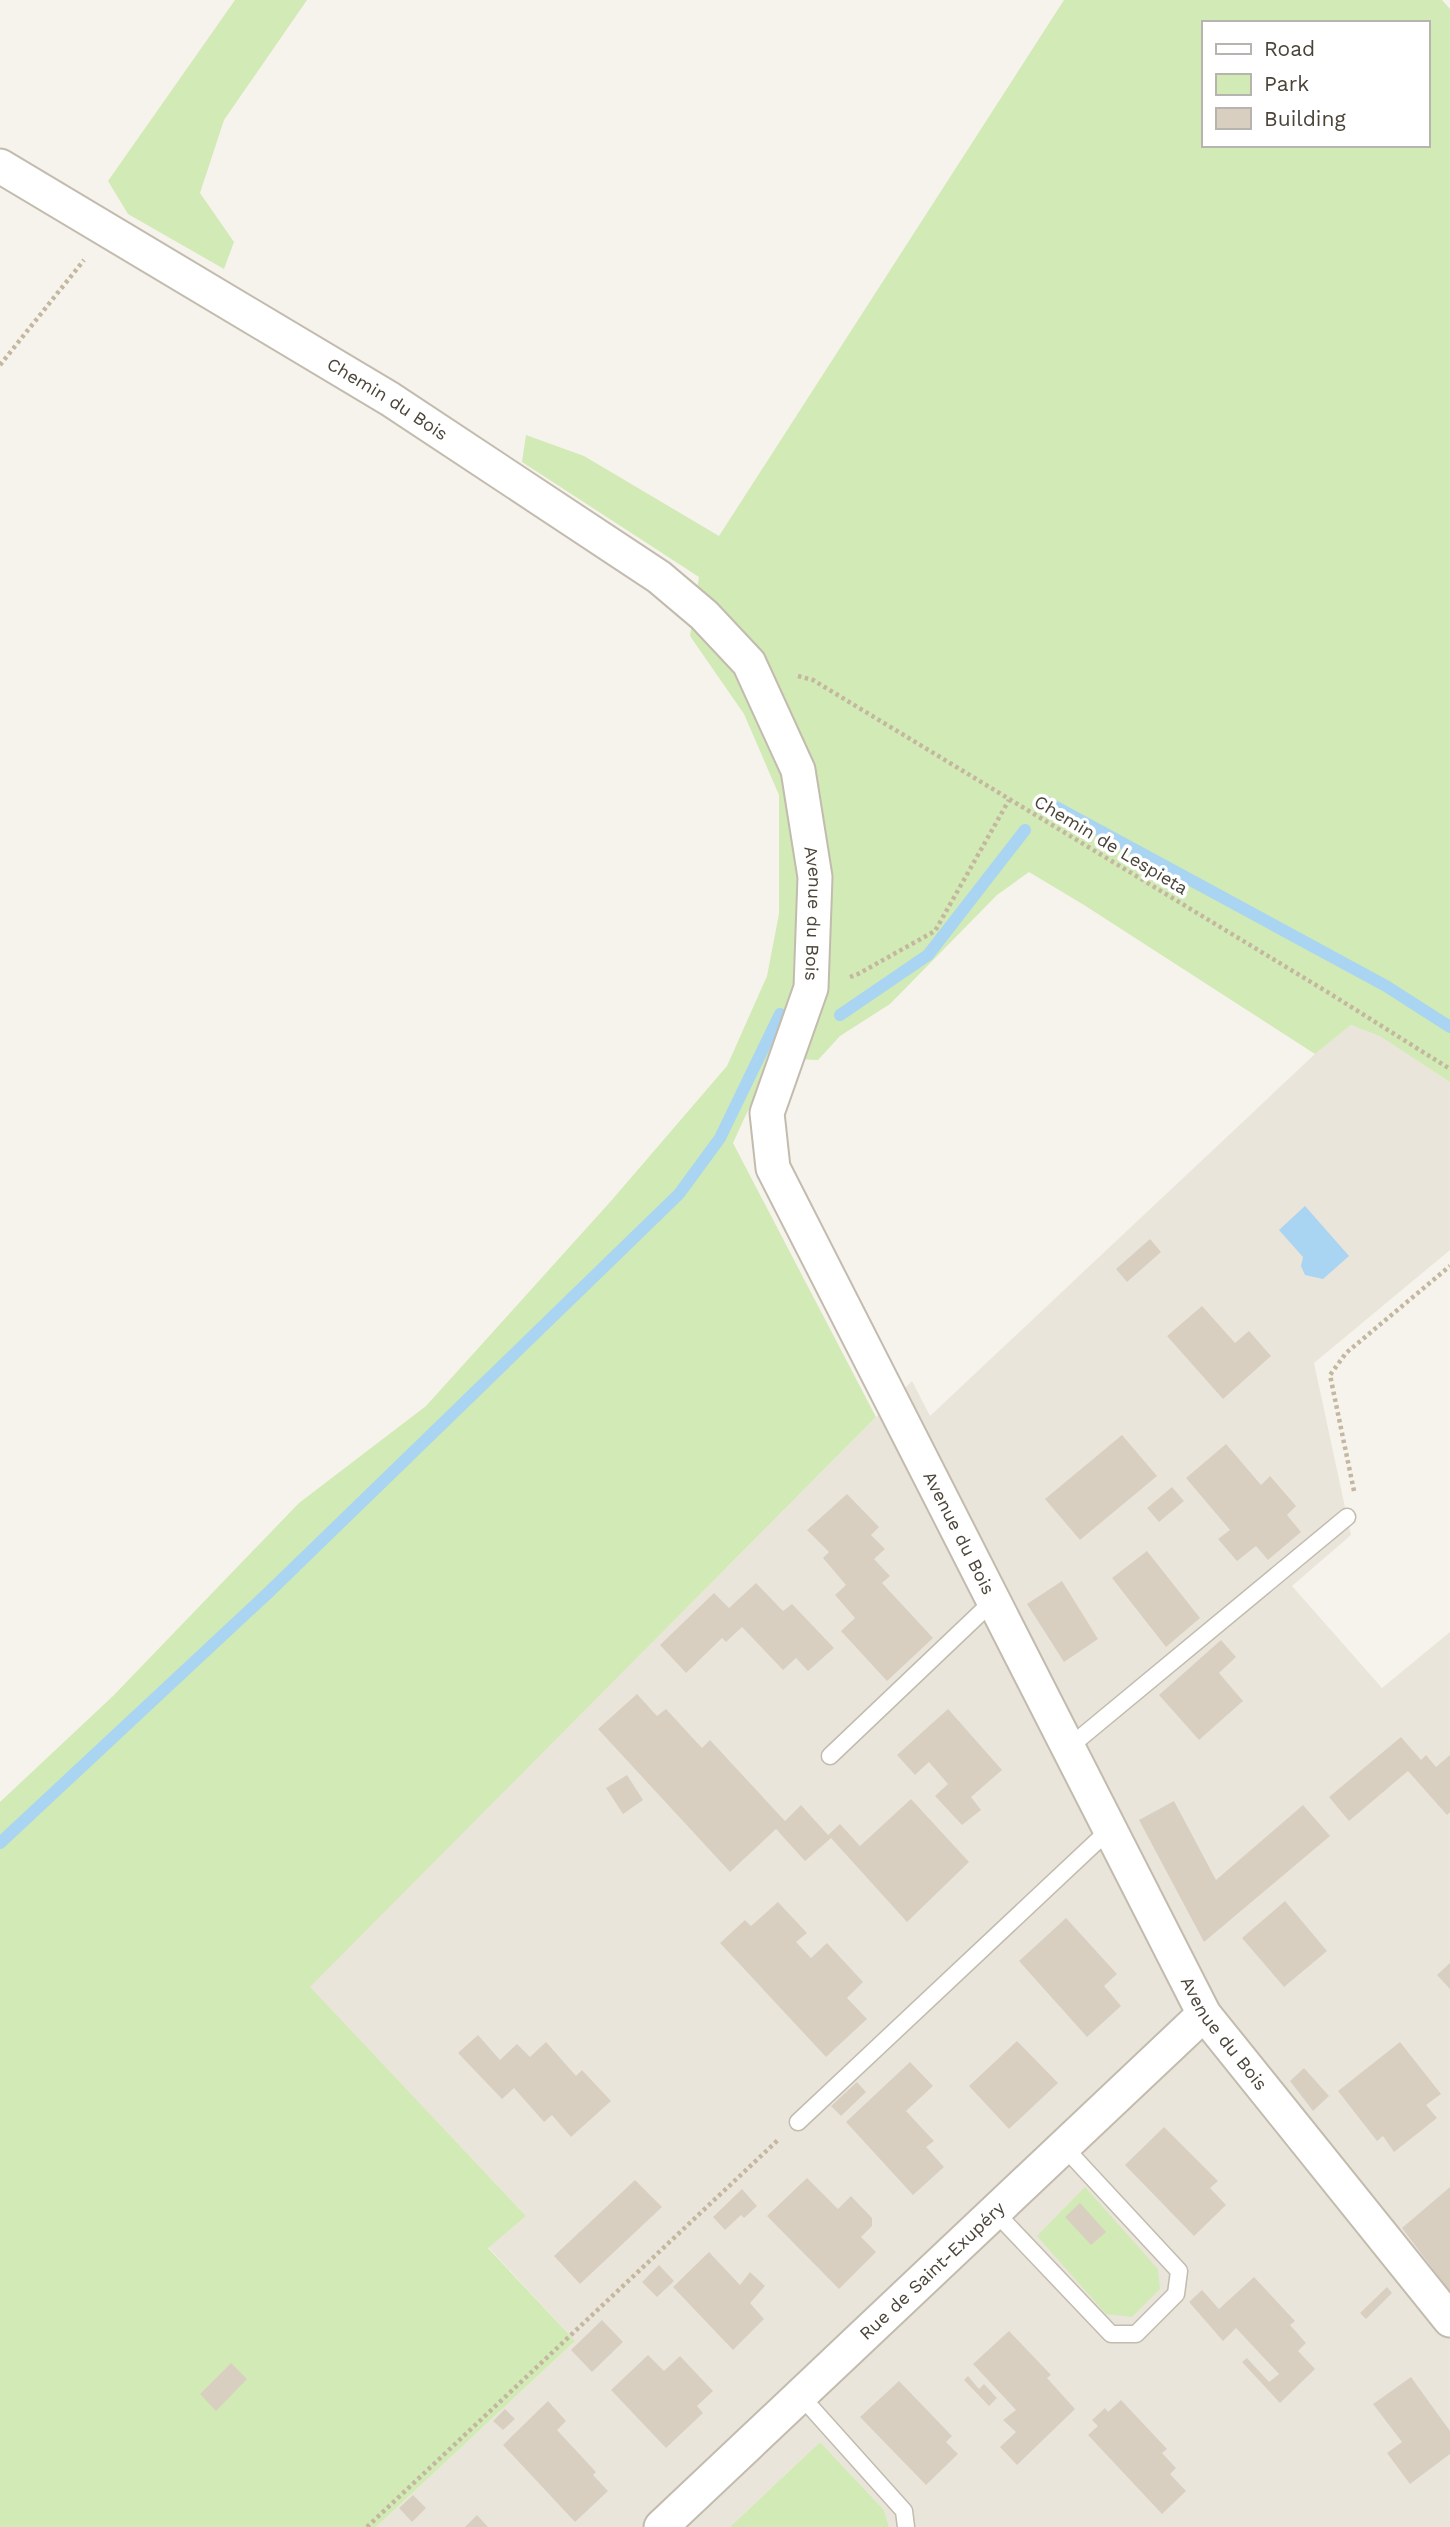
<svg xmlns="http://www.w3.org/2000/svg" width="1450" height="2527" viewBox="0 0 1450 2527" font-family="'Work Sans',sans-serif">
<rect width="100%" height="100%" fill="#f6f3ec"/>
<path fill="#eae5da" d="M1351 1025 1380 1035 1450 1082V1250L1314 1363 1351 1535 1292 1586 1382 1688 1450 1632V2527H889L884 2510 820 2442 730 2527H376L575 2341 488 2247 526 2216 309 1987 912 1381 930 1416 1315 1054Z"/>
<path fill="#d2eab5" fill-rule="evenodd" d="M235 0H307L224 120 200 193 234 242 224 269 128 214 108 181Z
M1064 0H1442L1450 9V1082L1380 1036 1351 1025 1315 1054 1084 905 1029 872 997 895 890 1004 840 1036 818 1060 772 1058 733 1143 876 1417 310 1987 526 2216 488 2248 575 2341 376 2527H0V1802L113 1696 299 1503 426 1406 611 1201 727 1066 767 976 779 914V795L744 714 690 636 699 577 522 462 526 435 584 456 719 536ZM1203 23H1427V145H1203Z
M1085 2187 1158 2269 1160 2289 1132 2317 1106 2314 1037 2236Z
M820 2442 884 2510 889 2527H730Z"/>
<path fill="#a9d4f2" d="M1305 1206 1349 1256 1323 1279 1305 1275 1301 1266 1303 1257 1279 1230Z"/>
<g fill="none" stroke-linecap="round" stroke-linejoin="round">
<path stroke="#a9d4f2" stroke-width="12" d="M1045 801 1386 986 1450 1027
M840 1015 928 955 1025 830
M0 1843 269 1592 679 1194 720 1138 780 1014"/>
</g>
<path fill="#d8cfc1" d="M1150 1239 1161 1252 1127 1282 1116 1269Z
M1202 1306 1235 1343 1249 1331 1271 1356 1223 1399 1167 1336Z
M1122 1435 1157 1476 1080 1540 1045 1499Z
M1226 1444 1261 1485 1270 1476 1296 1506 1287 1515 1301 1532 1268 1560 1256 1546 1237 1561 1218 1539 1230 1530 1186 1478Z
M1172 1487 1184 1501 1159 1522 1147 1508Z
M847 1494 879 1527 871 1535 885 1549 874 1559 890 1576 882 1583 933 1638 887 1681 841 1631 855 1618 835 1595 846 1585 823 1558 829 1552 807 1530Z
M1147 1551 1200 1618 1166 1647 1112 1578Z
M1062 1581 1098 1639 1064 1662 1027 1604Z
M756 1583 783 1611 792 1604 834 1648 808 1671 796 1658 783 1670 742 1627 726 1642 722 1638 686 1673 660 1645 714 1593 729 1608Z
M1221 1640 1236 1657 1219 1673 1243 1701 1199 1740 1159 1695Z
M637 1694 657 1716 666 1709 702 1748 710 1740 785 1821 801 1805 828 1835 840 1824 860 1846 911 1799 969 1862 907 1922 831 1838 805 1861 776 1829 730 1872 598 1729Z
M948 1709 1002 1770 971 1797 981 1810 962 1825 935 1796 948 1784 929 1762 915 1775 897 1755Z
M1401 1737 1421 1760 1426 1755 1436 1767 1450 1755V1812L1447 1815 1408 1771 1349 1821 1329 1797Z
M627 1775 643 1800 623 1814 606 1788Z
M1174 1801 1216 1880 1303 1805 1330 1836 1204 1942 1139 1820Z
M1285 1901 1327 1951 1284 1987 1242 1938Z
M778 1902 807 1933 796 1942 811 1958 827 1943 863 1982 847 1998 867 2019 826 2057 720 1943 745 1920 751 1926Z
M1066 1918 1117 1974 1104 1986 1121 2006 1087 2037 1019 1961Z
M1450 1963V1989L1437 1975Z
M478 2035 500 2060 517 2044 530 2057 546 2042 576 2076 582 2070 611 2101 571 2137 552 2115 544 2122 514 2088 502 2099 458 2053Z
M1017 2041 1058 2083 1009 2129 969 2086Z
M1400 2042 1441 2094 1426 2105 1437 2118 1394 2152 1383 2136 1377 2141 1338 2091Z
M910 2062 933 2086 906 2111 934 2141 926 2147 944 2167 913 2195 846 2122Z
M1304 2068 1329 2096 1313 2111 1290 2081Z
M857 2082 866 2092 841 2116 831 2106Z
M1164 2127 1218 2181 1210 2188 1226 2205 1194 2236 1125 2165Z
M807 2178 838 2209 851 2196 872 2218V2226L861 2237 876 2252 839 2289 767 2216Z
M635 2180 662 2207 580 2284 554 2256Z
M1450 2187V2292L1402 2228Z
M742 2189 757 2206 744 2218 741 2215 725 2230 713 2217Z
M1080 2203 1106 2232 1091 2245 1065 2217Z
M709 2252 740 2285 750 2272 765 2286 750 2303 764 2319 733 2350 673 2287Z
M659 2265 674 2281 657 2297 642 2282Z
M1254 2277 1295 2321 1290 2325 1306 2343 1298 2351 1315 2369 1280 2403 1242 2362 1247 2358 1269 2382 1279 2374 1236 2328 1223 2341 1189 2302 1202 2290 1219 2309Z
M1387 2287 1392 2293 1366 2319 1360 2313Z
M602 2320 623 2342 592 2372 571 2350Z
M1009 2331 1051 2375 1047 2378 1075 2409 1017 2465 1000 2447 1016 2432 1003 2420 1016 2410 973 2364Z
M648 2355 664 2371 680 2356 713 2391 697 2406 703 2413 666 2448 611 2390Z
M231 2363 247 2379 216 2411 200 2394Z
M968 2376 979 2389 984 2384 997 2398 989 2406 964 2380Z
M1411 2377 1450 2431V2454L1410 2484 1387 2453 1402 2442 1373 2404Z
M899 2381 952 2436 946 2442 958 2454 926 2485 860 2417Z
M1121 2400 1167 2449 1162 2453 1176 2468 1170 2474 1186 2491 1162 2514 1088 2435 1098 2426 1092 2420 1105 2408 1108 2412Z
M548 2401 566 2421 557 2430 596 2472 593 2475 608 2491 575 2522 503 2445Z
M505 2409 515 2419 503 2430 493 2421Z
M413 2495 426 2508 412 2522 399 2508Z
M477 2515 488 2527H465Z"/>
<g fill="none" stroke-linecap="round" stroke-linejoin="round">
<g stroke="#c2bbae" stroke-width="19">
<path id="lane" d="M1068 1748 1347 1517
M830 1756 994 1600
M798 2122 1110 1829
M995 2212 1111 2334H1136L1176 2294 1179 2271 1064 2147
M800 2395 904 2511 906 2527"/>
</g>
<g stroke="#c2bbae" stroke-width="37">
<g id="street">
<path id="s1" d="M0 166 390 399 659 577 704 615 749 663 798 770 815 877 811 988 767 1113 773 1168 1204 2014 1450 2320"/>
<path id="s2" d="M661 2527 1204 2014"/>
</g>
</g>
<path stroke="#c4b79f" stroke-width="4.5" stroke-dasharray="3.5 3.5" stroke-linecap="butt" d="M0 365 84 260
M798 676 813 680 1329 993 1450 1069
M850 977 858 974 935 931 1009 800
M1354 1491 1330 1375 1346 1353 1450 1266
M367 2527 779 2139"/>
<use href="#lane" stroke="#fff" stroke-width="16"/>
<use href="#street" stroke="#fff" stroke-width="33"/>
</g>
<g text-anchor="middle" stroke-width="7" stroke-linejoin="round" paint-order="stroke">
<g font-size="18" fill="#4b4439" stroke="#fff">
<text dy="6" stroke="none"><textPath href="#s1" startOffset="452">Chemin du Bois</textPath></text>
<text transform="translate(1111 845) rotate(31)" y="6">Chemin de Lespieta</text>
<text dy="6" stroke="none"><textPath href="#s1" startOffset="1164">Avenue du Bois</textPath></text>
<text dy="6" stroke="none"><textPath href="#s1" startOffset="1836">Avenue du Bois</textPath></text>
<text dy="6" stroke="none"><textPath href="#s1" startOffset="2403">Avenue du Bois</textPath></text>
<text dy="6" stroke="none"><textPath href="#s2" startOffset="373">Rue de Saint-Exupéry</textPath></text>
</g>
</g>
<rect x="1202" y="21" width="228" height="126" fill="#ffffff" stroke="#b7b4b0" stroke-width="2"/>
<rect x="1216" y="44" width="35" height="10" fill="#ffffff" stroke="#b7b4b0" stroke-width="2"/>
<text x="1264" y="56" font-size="21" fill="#4b4439">Road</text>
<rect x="1216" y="74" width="35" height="21" fill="#d2eab5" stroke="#b7b4b0" stroke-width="2"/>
<text x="1264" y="91" font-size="21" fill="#4b4439">Park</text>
<rect x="1216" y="108" width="35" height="21" fill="#d8cfc1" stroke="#b7b4b0" stroke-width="2"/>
<text x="1264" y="126" font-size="21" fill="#4b4439">Building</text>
</svg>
